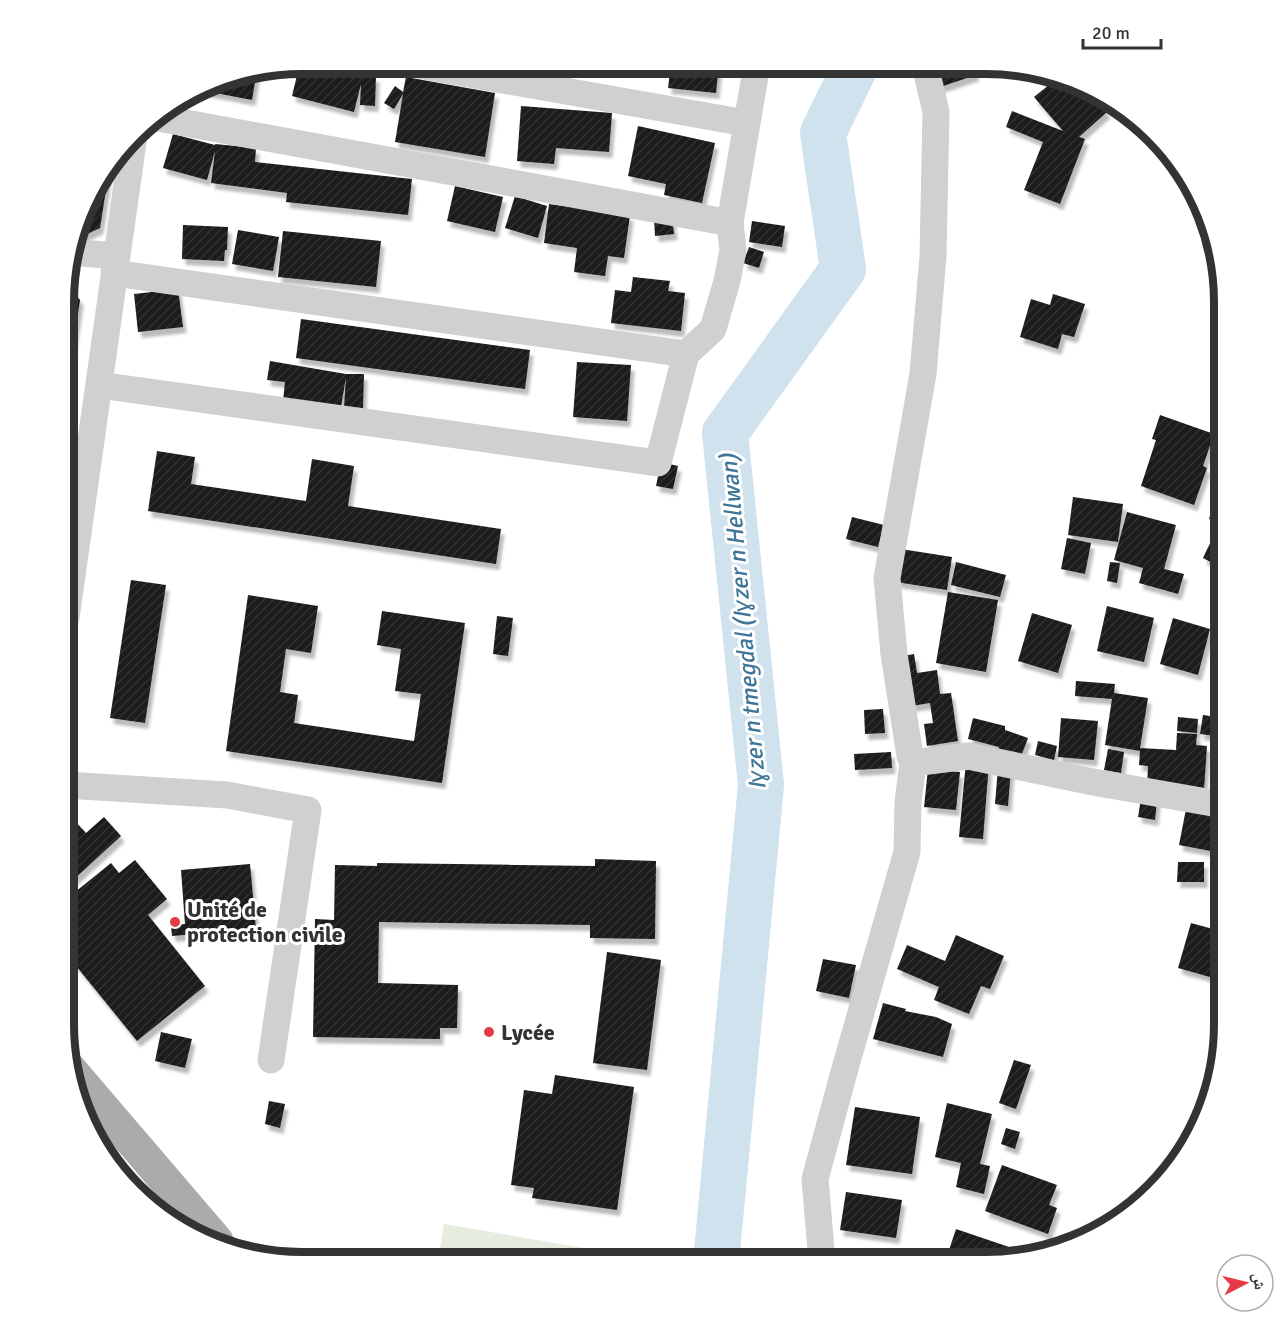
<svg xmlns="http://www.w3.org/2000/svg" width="1287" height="1325" viewBox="0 0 1287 1325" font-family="Signika,'Noto Naskh Arabic',sans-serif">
<defs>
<pattern id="building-hatch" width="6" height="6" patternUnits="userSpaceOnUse" patternTransform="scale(1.5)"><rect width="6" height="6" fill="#1a1a1a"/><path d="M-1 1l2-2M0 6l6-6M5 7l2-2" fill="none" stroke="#333"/></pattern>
<filter id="shadow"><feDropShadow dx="3.5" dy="6" stdDeviation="1.5" flood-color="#0004"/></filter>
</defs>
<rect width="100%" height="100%" fill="#fff"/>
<path fill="#e6ecdf" d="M444 1224 590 1249 589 1262H438Z"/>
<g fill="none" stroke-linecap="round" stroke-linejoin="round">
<path stroke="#cfe2ee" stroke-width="46" d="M716 1262 761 785 725 433 843 269 823 133 856 65"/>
</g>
<path fill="url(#building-hatch)" filter="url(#shadow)" d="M300 63H332L364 71 363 76H376L375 106 360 105 361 84 354 112 292 96Z
M671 64H719L716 93 668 88Z
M933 65H972L976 75 940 87Z
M257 70 252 100 200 90 225 76Z
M1047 75 1088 89 1107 112 1079 137 1085 139 1060 204 1024 190 1043 142 1006 127 1012 111 1063 131 1034 97 1050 84 1045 78Z
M406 77 495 93 485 157 395 142 403 94 394 109 384 103 395 86 403 92Z
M521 106 612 113 609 152 556 148 554 164 517 161Z
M638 126 715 143 702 203 664 195 666 184 628 176Z
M173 134 215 145V144L256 148 255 162 412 179 408 215 286 202 287 193 211 183 215 151 207 180 163 168Z
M110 164 100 228 83 236 75 235 95 182Z
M455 186 503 197 495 232 447 221Z
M515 196 547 206 538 238 505 228Z
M549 204 630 215 624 258 608 256 605 276 574 272 577 248 544 243Z
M672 217 674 234 655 236 654 218Z
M752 221 785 226 782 247 749 242Z
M183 225 228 227 227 250H225L224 261 182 259Z
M238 230 279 237 273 271 232 264Z
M283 231 381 241 376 287 278 277Z
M749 247 764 252 759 268 743 263Z
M633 277 670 281 668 291 685 293 681 331 611 323 615 290 631 292Z
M67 288 71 289 80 300 68 382Z
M178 289 183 327 138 332 134 294Z
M1053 294 1085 304 1074 337 1062 334 1058 349 1020 337 1031 299 1050 305Z
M301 319 530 350 525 389 296 358Z
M270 361 346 374H364L363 408 344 407 346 377 341 407 283 401 285 382 267 380Z
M577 362 631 365 627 421 573 417Z
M1160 415 1214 434 1203 466 1207 468 1194 505 1141 486 1156 440 1152 439Z
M157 451 195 457 191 484 306 501 312 459 354 466 348 506 501 529 496 564 148 511Z
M661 462 678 466 673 489 656 486Z
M1223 468H1224V523L1209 519Z
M1073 497 1123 504 1118 542 1068 535Z
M1127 512 1176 525 1164 569 1184 574 1178 594 1139 583 1143 568 1114 560Z
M852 517 884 525 878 547 846 539Z
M1067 538 1091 543 1085 574 1061 569Z
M1212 539 1224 544V569L1203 558Z
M901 549 952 557 947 590 896 582Z
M956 562 1006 575 1000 597 951 585Z
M1110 562 1120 563 1117 583 1107 581Z
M131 580 166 585 145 723 110 718Z
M948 592 998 600 986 672 936 663Z
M248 595 318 606 311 653 286 649 280 692 298 695 294 723 414 741 421 694 395 691 401 649 377 645 382 611 465 623 442 783 226 751Z
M1107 606 1154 618 1144 662 1097 651Z
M1032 613 1072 625 1058 673 1018 661Z
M497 616 513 618 508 656 493 654Z
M1173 618 1210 629 1198 675 1160 664Z
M914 654 917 673 937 670 940 694 951 693 958 741 927 746 924 724 933 723 930 703 911 706 903 656Z
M1222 670H1224V699L1217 698Z
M1076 681 1115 684 1114 693 1148 698 1140 748 1176 750 1177 733 1197 734 1196 745 1207 746 1204 790 1147 787 1148 766 1139 765 1140 751 1105 745 1112 699 1075 696Z
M883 709 885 733 865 734 864 710Z
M1203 715 1224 718V737L1200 734Z
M1178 717 1198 719 1197 733 1177 731Z
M973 718 1005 726V730L1028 738 1019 762 997 754 999 747 968 739Z
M1061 718 1098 721 1094 760 1058 757Z
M1038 741 1057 746 1054 760 1035 755Z
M1108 749 1124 752 1121 773 1104 770Z
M891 752 892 768 855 770 854 754Z
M966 761 989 763 983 839 959 837Z
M998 768 1011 769 1008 806 995 804Z
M928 769 960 772 956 810 924 807Z
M1141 798 1157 800 1155 820 1138 817Z
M1186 809 1222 816 1216 852 1179 845Z
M104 817 121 836 71 882 64 875 65 825 72 818 86 833Z
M1221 837 1224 838V862L1215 859Z
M595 859 656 861 655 939 590 938V925L379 922 378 983 458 985 457 1028H440V1039L313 1037 315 919 334 920 335 865 377 866V863L595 866Z
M135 860 167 899 148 915 205 986 137 1041 64 951V947L78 936 64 919V901L111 863 119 873Z
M1178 862H1204V882H1177Z
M250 864 256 929 172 936 171 925 185 924 181 870Z
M1191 923 1224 932V981L1178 968Z
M956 935 1004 956 990 989 981 986 969 1014 934 1000 939 987 897 969 907 945 945 961Z
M607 952 661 960 647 1070 593 1063Z
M823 959 856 965 849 998 816 991Z
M883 1003 906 1009 905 1011 936 1017 952 1024 943 1057 873 1039Z
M161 1032 192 1039 185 1068 155 1061Z
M1014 1060 1031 1065 1016 1109 999 1103Z
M555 1075 634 1087 617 1210 532 1198 534 1188 511 1185 524 1090 552 1094Z
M269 1101 285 1104 280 1128 265 1124Z
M947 1103 992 1114 980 1164 990 1166 984 1194 956 1187 961 1163 935 1157Z
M855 1107 920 1117 912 1174 846 1165Z
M1006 1128 1020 1132 1015 1149 1001 1144Z
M1002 1165 1057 1185 1049 1205 1057 1208 1048 1234 985 1211Z
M846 1192 902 1200 896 1238 840 1230Z
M956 1229 1009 1247 1005 1261 945 1262Z
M893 1249 916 1256 915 1262H889Z"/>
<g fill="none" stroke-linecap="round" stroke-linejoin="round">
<path stroke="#d0d0d0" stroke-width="27" d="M407 63 746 123
M153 117 730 223
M69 252 117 256
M114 273 686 354
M99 385 658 463 686 354 713 329 727 281 733 250 730 223 757 64
M66 618 134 135
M913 763 968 756 1093 782 1224 805
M65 785 227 795 308 810 271 1060
M822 1262 815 1179 846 1065 907 852 908 802 913 763 910 756 894 654 887 578 923 374 933 256 936 112 925 65"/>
<path stroke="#ababab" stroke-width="33" d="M69 1068 217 1241"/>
</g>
<g fill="#e63946" stroke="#fff" stroke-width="2">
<circle cx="175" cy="922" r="6"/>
<circle cx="489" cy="1032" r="6"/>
</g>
<g text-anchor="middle" stroke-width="6" stroke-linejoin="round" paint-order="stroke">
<g font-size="22" font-weight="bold" fill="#333" stroke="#fff" text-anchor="start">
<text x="187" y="917">Unité de<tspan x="187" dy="25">protection civile</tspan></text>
<text x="501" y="1040">Lycée</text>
</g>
<g font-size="24" font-style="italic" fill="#3f7597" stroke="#fff">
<text transform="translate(743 622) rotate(-95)" y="8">Iɣzer n tmegdal (Iɣzer n Hellwan)</text>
</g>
</g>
<path d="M0 0H1287V1325H0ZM302 74H986A228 228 0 0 1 1214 302V1024A228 228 0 0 1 986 1252H302A228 228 0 0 1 74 1024V302A228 228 0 0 1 302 74Z" fill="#fff" fill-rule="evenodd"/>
<path fill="none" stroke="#333" stroke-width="8" d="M302 74H986A228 228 0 0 1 1214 302V1024A228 228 0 0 1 986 1252H302A228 228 0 0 1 74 1024V302A228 228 0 0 1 302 74Z"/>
<g transform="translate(1245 1283) rotate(83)"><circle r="28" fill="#ffffff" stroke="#adadad" stroke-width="1.5"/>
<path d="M0-4.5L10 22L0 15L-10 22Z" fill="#e63946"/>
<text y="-9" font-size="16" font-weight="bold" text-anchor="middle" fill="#333333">ش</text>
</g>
<path d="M1083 39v9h78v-9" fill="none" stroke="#333333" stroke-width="3"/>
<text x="1092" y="39" font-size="18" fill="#333333" stroke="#ffffff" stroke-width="4.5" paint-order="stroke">20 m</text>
</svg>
